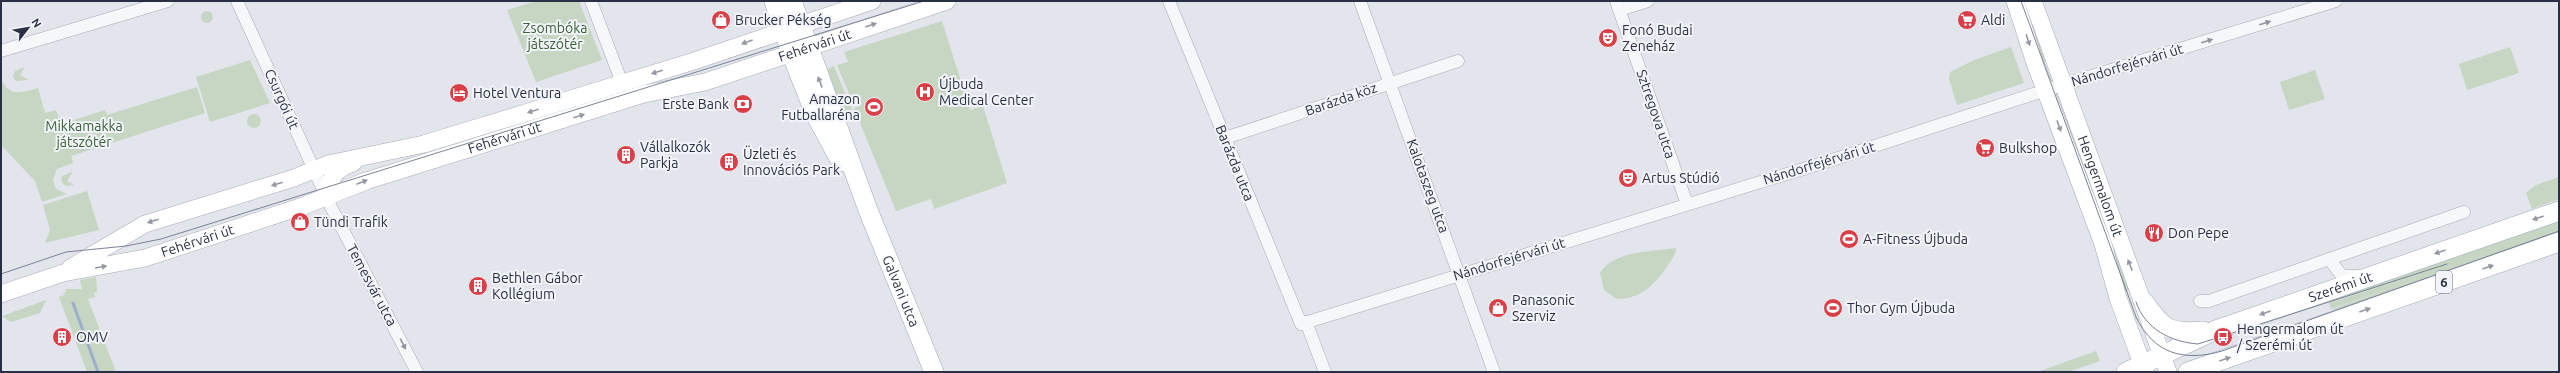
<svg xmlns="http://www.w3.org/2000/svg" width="2560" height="373" viewBox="0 0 2560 373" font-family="Ubuntu,sans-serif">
<rect width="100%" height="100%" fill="#e2e5ec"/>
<path fill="#c6d6c3" d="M536 1H579L602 60 536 82 507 10Z
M2019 1H2028L2049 60 2042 62Z
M201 17a6 6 0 1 1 12 0a6 6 0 1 1-12 0Z
M942 21 970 110 983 106 1007 183 934 209 931 199 896 211 854 108 859 106 856 99 852 101 837 65 848 62 844 52Z
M2011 47 2024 83 1957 105 1949 79 1950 72 1974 60Z
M2510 47 2519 73 2467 90 2459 64Z
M250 60 270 103 210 122 196 77Z
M834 66 852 110 841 115 823 71Z
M25 67 20 75 29 80 16 81 13 77 15 71Z
M2315 70 2325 99 2289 110 2280 82Z
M1 78C8 97 21 93 38 88L45 113 56 110 61 124 105 110 107 115 197 87 205 113 71 156 73 163 57 169 53 180 56 189 67 194 42 202 35 181 1 145Z
M247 121a7 7 0 1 1 14 0a7 7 0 1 1-14 0Z
M2070 115 2132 289 2124 292 2062 118Z
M73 171 67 181 74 185 66 186 62 182 61 177Z
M2559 177V199L2532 209 2526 193 2536 185Z
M87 191 99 230 45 243 50 230 43 205Z
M2559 218V235L2335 314 2333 309 2416 279 2331 309 2329 303 2415 276 2330 302 2329 298Z
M1676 248C1676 255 1671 260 1668 265 1655 284 1642 299 1617 299L1604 290 1600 273C1614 250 1652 252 1676 248Z
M96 277 97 292 94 293 95 297 88 299 116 372H87L59 297 64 295 66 289H82L80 280Z
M46 300 40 313 11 322 2 316Z
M2096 351 2100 361 2068 372H2037Z"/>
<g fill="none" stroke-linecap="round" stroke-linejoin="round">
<path stroke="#9baece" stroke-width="3" d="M73 303 98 372"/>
<g stroke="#a7abb7" stroke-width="13">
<path id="street" d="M237 1 331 207 417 372
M591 1 622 83
M1169 1 1301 324 1832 160 2046 90 2336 1
M1360 1 1494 372
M1616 1 1687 204
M1619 10 1648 1
M1 51 168 1
M1225 138 1458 61
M2329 259 2342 276H2359
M2200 301H2209L2464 212
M1306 322 1325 372"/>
</g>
<g stroke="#a7abb7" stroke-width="18">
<g id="secondary">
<path d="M2015 1 2034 60 2103 244 2118 298 2145 372"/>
<path id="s1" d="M2033 1 2168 372"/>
<path d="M327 198C328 179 335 169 353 163"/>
<path d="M70 268 145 224 294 178 328 164 424 144 532 111 694 61 872 1"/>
<path id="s2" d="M1 294 63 273 145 258 303 206 366 181 644 94 705 82 947 1"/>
</g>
</g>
<g stroke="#a0a8b9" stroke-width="20">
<g id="primary">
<path d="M774 1 791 53 815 114 841 162"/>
<path id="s3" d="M792 1 868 210 934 372"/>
<path d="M2144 302C2163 329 2169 334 2203 331"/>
<path id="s4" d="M2126 372 2216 330 2559 211"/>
<path d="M2188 372 2559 242"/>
</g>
</g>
<use href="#street" stroke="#f6f7f9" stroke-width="12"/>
<use href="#secondary" stroke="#fff" stroke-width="17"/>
<use href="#primary" stroke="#fff" stroke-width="19"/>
<path stroke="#7a8297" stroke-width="1" d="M2021 1 2136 317C2154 354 2184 362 2222 351L2559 231
M1 274 66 252 126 246 161 239 924 1
M2136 302C2145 329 2171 342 2198 344L2447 264"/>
</g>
<defs><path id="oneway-solid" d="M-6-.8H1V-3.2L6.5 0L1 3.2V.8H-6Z"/></defs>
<g fill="#90949f">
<use href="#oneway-solid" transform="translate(2265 23) rotate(-17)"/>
<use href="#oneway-solid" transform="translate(2207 41) rotate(-17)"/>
<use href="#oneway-solid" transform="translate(403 344) rotate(62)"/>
</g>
<g fill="#9498a2">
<use href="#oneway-solid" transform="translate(871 25) rotate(-19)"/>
<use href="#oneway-solid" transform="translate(2028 40) rotate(72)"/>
<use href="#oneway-solid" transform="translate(747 42) rotate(160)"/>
<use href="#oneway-solid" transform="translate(657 72) rotate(163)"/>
<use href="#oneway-solid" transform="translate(820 82) rotate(-111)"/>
<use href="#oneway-solid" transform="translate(533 111) rotate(163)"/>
<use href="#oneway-solid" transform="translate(579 116) rotate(-18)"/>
<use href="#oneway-solid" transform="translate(2059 126) rotate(70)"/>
<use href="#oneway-solid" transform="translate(362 182) rotate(-21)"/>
<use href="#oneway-solid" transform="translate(277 184) rotate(163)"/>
<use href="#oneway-solid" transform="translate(2538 218) rotate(161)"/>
<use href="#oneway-solid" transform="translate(153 221) rotate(163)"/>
<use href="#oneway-solid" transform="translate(2440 252) rotate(161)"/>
<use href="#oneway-solid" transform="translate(2130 265) rotate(-111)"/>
<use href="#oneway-solid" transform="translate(101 267) rotate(-10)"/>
<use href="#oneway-solid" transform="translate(2488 267) rotate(-19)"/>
<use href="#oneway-solid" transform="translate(2365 310) rotate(-19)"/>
<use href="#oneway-solid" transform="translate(2265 313) rotate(161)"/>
<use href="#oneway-solid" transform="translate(2225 359) rotate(-19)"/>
</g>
<defs>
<g id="shop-disc" transform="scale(1)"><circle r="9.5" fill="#da3e46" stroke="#f2f4f9"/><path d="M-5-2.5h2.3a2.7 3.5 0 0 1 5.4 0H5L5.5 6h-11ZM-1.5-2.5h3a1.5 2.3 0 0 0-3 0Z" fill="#fff"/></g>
<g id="supermarket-disc" transform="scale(1)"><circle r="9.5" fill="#da3e46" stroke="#f2f4f9"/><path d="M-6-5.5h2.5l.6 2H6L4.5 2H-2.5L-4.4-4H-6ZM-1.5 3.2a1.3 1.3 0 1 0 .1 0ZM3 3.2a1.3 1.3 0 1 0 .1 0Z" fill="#fff"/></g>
<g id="theatre-disc" transform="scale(1)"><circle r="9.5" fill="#da3e46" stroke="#f2f4f9"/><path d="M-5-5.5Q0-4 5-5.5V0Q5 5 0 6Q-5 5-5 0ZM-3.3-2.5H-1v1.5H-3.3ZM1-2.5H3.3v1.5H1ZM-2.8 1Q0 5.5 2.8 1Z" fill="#fff"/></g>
<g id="hospital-disc" transform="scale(1)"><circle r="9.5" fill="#da3e46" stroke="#f2f4f9"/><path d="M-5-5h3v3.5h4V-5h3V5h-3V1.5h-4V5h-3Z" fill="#fff"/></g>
<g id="hotel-disc" transform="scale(1)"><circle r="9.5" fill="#da3e46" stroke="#f2f4f9"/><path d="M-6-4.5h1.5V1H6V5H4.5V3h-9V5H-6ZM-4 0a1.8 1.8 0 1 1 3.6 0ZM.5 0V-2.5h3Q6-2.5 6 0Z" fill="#fff"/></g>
<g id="bank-disc" transform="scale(1)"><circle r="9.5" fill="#da3e46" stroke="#f2f4f9"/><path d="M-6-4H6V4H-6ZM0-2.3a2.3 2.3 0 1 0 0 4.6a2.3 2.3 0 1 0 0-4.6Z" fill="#fff"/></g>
<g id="stadium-disc" transform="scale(1)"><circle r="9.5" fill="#da3e46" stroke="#f2f4f9"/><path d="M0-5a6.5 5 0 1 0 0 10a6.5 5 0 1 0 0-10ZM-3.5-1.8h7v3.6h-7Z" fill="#fff"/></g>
<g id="building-disc" transform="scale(1)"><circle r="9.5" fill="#da3e46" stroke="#f2f4f9"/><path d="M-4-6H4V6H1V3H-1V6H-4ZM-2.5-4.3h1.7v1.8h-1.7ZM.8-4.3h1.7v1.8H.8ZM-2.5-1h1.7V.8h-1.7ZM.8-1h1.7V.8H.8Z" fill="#fff"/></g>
<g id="restaurant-disc" transform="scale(1)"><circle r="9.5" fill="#da3e46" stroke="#f2f4f9"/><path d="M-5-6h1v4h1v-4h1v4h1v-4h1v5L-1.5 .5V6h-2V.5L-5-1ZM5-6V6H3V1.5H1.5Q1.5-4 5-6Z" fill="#fff"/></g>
<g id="bus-disc" transform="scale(1)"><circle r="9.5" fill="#da3e46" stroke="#f2f4f9"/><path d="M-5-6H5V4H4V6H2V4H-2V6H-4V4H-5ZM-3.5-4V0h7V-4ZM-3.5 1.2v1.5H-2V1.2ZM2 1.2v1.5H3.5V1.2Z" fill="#fff"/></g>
</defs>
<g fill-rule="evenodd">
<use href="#shop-disc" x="721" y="20"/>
<use href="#supermarket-disc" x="1967" y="20"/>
<use href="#theatre-disc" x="1608" y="38"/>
<use href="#hospital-disc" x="925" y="92"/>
<use href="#hotel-disc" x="459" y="93"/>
<use href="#bank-disc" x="743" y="104"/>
<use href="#stadium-disc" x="874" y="107"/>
<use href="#supermarket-disc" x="1985" y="148"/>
<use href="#building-disc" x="626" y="155"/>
<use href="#building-disc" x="729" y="162"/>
<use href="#theatre-disc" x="1628" y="178"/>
<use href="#shop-disc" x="300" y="222"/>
<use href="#restaurant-disc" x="2154" y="233"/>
<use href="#stadium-disc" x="1849" y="239"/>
<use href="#building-disc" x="478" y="286"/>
<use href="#shop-disc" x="1498" y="308"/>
<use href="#stadium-disc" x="1833" y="308"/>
<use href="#building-disc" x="62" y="337"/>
<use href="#bus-disc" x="2223" y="337"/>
</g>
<g text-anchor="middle" stroke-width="4" stroke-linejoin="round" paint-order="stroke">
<rect fill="#f2f4f9" stroke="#656b7b" stroke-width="1" x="2436" y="271" width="16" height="22" rx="3"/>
<g font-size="13" font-weight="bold" fill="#293045">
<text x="2444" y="287">6</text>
</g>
<g font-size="14" fill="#293045" stroke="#f2f4f9" text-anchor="start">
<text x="735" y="25">Brucker Pékség</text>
<text x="1981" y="25">Aldi</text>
<text x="1622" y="35">Fonó Budai<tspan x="1622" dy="16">Zeneház</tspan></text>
<text x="939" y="89">Újbuda<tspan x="939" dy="16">Medical Center</tspan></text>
<text x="473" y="98">Hotel Ventura</text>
<text x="860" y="104" text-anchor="end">Amazon<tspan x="860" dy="16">Futballaréna</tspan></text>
<text x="729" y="109" text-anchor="end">Erste Bank</text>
<text x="640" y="152">Vállalkozók<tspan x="640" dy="16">Parkja</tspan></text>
<text x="1999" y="153">Bulkshop</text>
<text x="743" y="159">Üzleti és<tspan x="743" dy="16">Innovációs Park</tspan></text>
<text x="1642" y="183">Artus Stúdió</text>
<text x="314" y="227">Tündi Trafik</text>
<text x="2168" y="238">Don Pepe</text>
<text x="1863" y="244">A-Fitness Újbuda</text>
<text x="492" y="283">Bethlen Gábor<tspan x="492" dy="16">Kollégium</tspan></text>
<text x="1512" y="305">Panasonic<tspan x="1512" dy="16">Szerviz</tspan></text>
<text x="1847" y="313">Thor Gym Újbuda</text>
<text x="2237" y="334">Hengermalom út<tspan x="2237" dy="16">/ Szerémi út</tspan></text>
<text x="76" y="342">OMV</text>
</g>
<g font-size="14" fill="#396235" stroke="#f2f4f9">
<text x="555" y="33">Zsombóka<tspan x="555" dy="16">játszótér</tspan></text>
<text x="84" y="131">Mikkamakka<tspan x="84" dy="16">játszótér</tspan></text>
</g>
<g font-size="14" fill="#293045" stroke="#f2f4f9">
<text dy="5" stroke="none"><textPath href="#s2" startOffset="852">Fehérvári út</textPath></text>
<text transform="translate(2127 65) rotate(-17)" y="5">Nándorfejérvári út</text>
<text transform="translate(282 99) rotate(66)" y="5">Csurgói út</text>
<text transform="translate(1341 99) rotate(-19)" y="5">Barázda köz</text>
<text transform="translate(1656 114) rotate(71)" y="5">Sztregova utca</text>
<text dy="5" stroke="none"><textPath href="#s2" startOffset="528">Fehérvári út</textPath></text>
<text transform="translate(1235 163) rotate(68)" y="5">Barázda utca</text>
<text transform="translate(1819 163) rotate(-17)" y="5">Nándorfejérvári út</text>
<text transform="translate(1428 186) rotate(70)" y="5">Kalotaszeg utca</text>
<text dy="5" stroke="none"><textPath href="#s1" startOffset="197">Hengermalom út</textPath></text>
<text dy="5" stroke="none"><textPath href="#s2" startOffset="204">Fehérvári út</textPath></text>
<text transform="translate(1509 259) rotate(-17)" y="5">Nándorfejérvári út</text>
<text transform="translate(372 285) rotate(62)" y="5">Temesvár utca</text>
<text dy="5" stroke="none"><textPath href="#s4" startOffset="231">Szerémi út</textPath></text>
<text dy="5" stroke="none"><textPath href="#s3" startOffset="310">Galvani utca</textPath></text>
</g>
</g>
<rect width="2560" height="373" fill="none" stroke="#293045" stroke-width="4"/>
<g transform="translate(28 28) rotate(59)" stroke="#f2f4f9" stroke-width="3" paint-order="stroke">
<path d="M0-3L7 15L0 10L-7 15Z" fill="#293045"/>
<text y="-6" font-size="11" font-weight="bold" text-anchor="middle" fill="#293045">N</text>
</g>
</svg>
